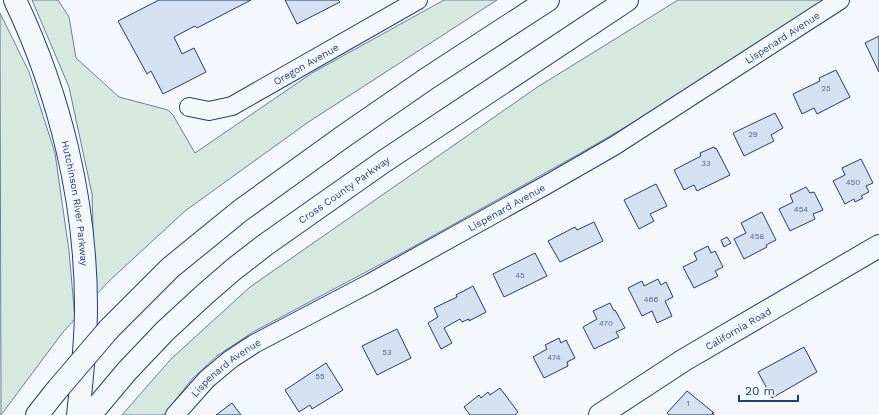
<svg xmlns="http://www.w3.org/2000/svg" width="879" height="415" viewBox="0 0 879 415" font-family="'Work Sans',sans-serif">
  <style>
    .green { fill: #d7e8df; stroke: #687fa3 }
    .building { fill: #d5e0f0; stroke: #1d3f73 }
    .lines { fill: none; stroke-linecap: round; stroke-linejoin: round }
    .minor-casing { stroke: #1d3f73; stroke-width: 20 }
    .secondary-casing { stroke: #1d3f73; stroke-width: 24 }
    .motorway-casing { stroke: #1d3f73; stroke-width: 24 }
    .minor { stroke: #f4f7fb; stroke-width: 18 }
    .secondary { stroke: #f4f7fb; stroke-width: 22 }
    .motorway { stroke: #f4f7fb; stroke-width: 22 }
    .motorway-bridge-casing { stroke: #1d3f73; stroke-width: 24; stroke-linecap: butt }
    .motorway-bridge { stroke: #f4f7fb; stroke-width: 22 }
    .labels { text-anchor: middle; stroke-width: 3; stroke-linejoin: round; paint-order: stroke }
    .number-label { font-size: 8px; fill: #4b6792 }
    .street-label { font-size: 10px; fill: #1d3f73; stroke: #f4f7fb }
  </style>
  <rect width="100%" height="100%" fill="#f4f7fb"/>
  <path class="green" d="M32 0H58L69 17 76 58 119 97 168 110 173 115 195 153 312 73 444 0H497L307 123 185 211 109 281 95 296 92 194 69 87Z
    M678 0H825L684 93 579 154 413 247 253 332 217 356 192 379 164 415H122L171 359 250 287 536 88Z
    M0 13 29 72 55 153 69 251 75 319 63 332 1 415Z"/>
  <path class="building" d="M159 0H251L197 28 195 26 174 37 182 54 194 48 206 72 163 94 151 71 147 74 118 21Z
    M285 0H338L340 2 297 24Z
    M879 36V72L865 43Z
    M836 70 850 97 817 114 814 108 802 114 793 94 820 81 819 78Z
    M775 113 783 128 771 135 774 141 744 156 733 133Z
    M714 147 715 149 716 148 730 175 697 191 694 185 684 190 674 170 701 156 700 153Z
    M861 159 873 183 866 186 869 192 861 196 863 198 855 202 854 199 845 204 833 181 845 175 842 168Z
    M656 184 667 206 650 214 654 221 639 229 624 200Z
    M806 187 810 193 814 192 823 210 813 214 815 219 790 231 779 209 793 202 790 195Z
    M762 212 776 240 766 245 767 247 744 259 734 239 746 233 741 223Z
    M594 222 603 241 560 262 548 241 575 227 577 230Z
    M727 237 731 243 724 247 721 240Z
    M708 246 711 253 715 251 723 267 715 271 718 276 694 288 683 267 697 260 694 253Z
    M535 253 547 276 504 297 493 274Z
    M658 279 661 285 666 282 673 297 665 301 672 316 657 323 652 311 642 316 628 288 642 281 644 286Z
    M473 286 486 312 469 321V319L462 322 460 319 444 328 452 343 441 349 428 323 438 317 434 308 457 297 456 295Z
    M610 303 614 311 615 310 625 328 616 332 619 337 594 349 583 327 597 319 593 311Z
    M397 329 411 358 377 375 362 346Z
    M559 338 561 343 566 340 575 358 567 362 568 366 544 378 533 357 547 349 545 345Z
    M804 347 817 372 772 398 758 372Z
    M326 363 343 390 312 409 310 405 299 412 285 390Z
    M500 388 518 412 515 415H470L464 407 479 395 481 398 488 392 490 395Z
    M687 391 714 413H712L714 415H669L667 413Z
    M232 403 241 415H216Z"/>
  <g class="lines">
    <defs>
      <g id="minor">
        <path id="s1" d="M189 107 209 111 232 106 418 0"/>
        <path id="s2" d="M175 415 207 379 231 359 254 344 370 283 548 184 614 146 840 0"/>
      </g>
      <g id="secondary">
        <path id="s3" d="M600 415 684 360 879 246"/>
      </g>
      <g id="motorway">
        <path id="s4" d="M15 0C60 95 86 201 86 307 86 343 82 379 78 415"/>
        <path d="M109 329 170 268 240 211 344 136 428 78 548 0"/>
        <path d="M37 415 56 391"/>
        <path id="s5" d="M90 415 127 371 165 331 204 295 234 269 265 245 383 162 627 0"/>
      </g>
    </defs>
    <use href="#minor" class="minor-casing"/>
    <use href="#secondary" class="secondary-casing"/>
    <use href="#motorway" class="motorway-casing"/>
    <use href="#minor" class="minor"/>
    <use href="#secondary" class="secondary"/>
    <use href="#motorway" class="motorway"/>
    <defs>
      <path id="motorway-bridge" d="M56 391 109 329"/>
    </defs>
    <use href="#motorway-bridge" class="motorway-bridge-casing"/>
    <use href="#motorway-bridge" class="motorway-bridge"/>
  </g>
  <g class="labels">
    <g class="number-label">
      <text x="826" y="91">25</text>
      <text x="753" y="137">29</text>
      <text x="706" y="166">33</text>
      <text x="853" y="185">450</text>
      <text x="801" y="212">454</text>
      <text x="757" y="239">458</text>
      <text x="520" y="278">45</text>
      <text x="651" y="302">466</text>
      <text x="606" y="326">470</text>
      <text x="387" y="355">53</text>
      <text x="554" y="360">474</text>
      <text x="320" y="379">55</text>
      <text x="688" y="406">1</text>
    </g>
    <g class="street-label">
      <text dy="4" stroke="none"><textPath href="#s2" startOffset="718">Lispenard Avenue</textPath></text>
      <text dy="4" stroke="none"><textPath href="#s1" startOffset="129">Oregon Avenue</textPath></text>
      <text dy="4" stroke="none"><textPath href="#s5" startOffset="341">Cross County Parkway</textPath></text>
      <text dy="4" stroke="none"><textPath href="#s4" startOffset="213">Hutchinson River Parkway</textPath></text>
      <text dy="4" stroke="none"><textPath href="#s2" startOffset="394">Lispenard Avenue</textPath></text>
      <text dy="4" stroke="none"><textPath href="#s3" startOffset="163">California Road</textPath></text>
      <text dy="4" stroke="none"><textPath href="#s2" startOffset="70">Lispenard Avenue</textPath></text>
    </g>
  </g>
  <path d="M739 395v6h59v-6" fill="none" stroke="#1d3f73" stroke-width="2"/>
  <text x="745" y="395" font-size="12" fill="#1d3f73" stroke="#f4f7fb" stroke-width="3" paint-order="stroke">20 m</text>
</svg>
